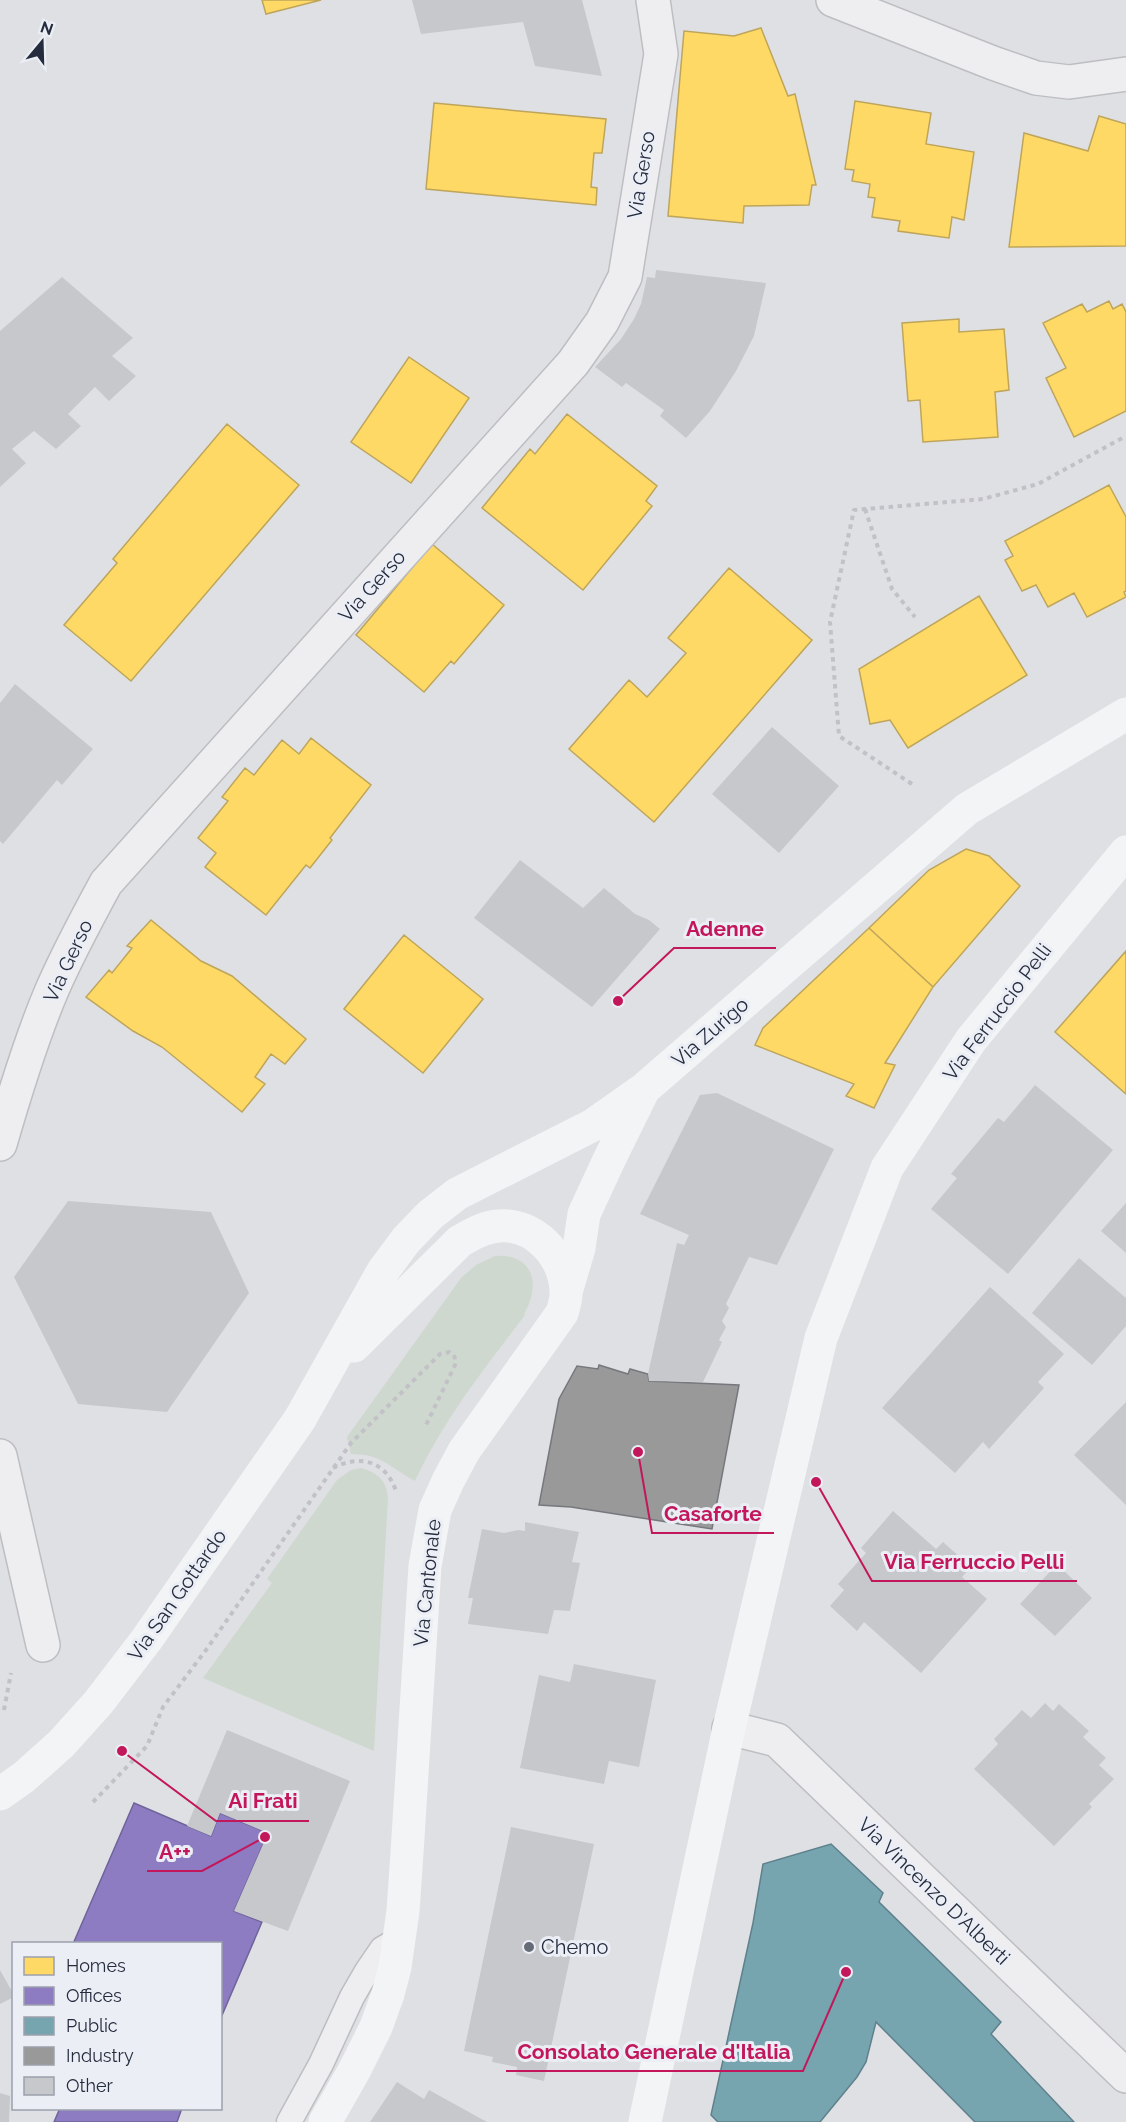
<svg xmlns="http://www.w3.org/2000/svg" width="1126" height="2122" viewBox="0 0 1126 2122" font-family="Raleway,sans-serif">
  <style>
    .green { fill: #ced8cf }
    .homes { fill: #ffd966; stroke: #bea55a; stroke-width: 1.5 }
    .offices { fill: #8e7cc3; stroke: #6e649b; stroke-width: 1.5 }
    .public { fill: #76a5af; stroke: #5e818d; stroke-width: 1.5 }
    .industry { fill: #999; stroke: #76787e; stroke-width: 1.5 }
    .building { fill: #c7c8cc }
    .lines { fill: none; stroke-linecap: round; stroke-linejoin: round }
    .service-casing { stroke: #bdbec2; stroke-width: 27 }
    .minor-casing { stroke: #bdbec2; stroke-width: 36 }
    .path { stroke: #c1c1c7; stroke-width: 4; stroke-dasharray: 4.5 4.5; stroke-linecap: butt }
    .service { stroke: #eeeef1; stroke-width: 24 }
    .minor { stroke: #eeeef1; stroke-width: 33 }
    .secondary { stroke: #f3f4f5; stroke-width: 33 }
    .poi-dot { fill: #666b78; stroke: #ebeef5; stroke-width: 2 }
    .labels { text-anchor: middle; stroke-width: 6; stroke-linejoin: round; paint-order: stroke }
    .street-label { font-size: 20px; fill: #252c3e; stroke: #ebeef5 }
    .poi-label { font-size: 20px; fill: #252c3e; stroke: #ebeef5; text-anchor: start }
    .leader { fill: none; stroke: #c2185b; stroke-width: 2 }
    .callout-dot { fill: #c2185b; stroke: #ebeef5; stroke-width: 2 }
    .callout-label { font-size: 21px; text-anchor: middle; font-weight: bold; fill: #c2185b; stroke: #ebeef5; stroke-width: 6; stroke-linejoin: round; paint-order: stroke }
  </style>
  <rect width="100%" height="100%" fill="#dfe0e4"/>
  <path class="green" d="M495 1256C534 1253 541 1285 524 1314L525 1315C484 1369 444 1419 415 1481 389 1467 382 1454 351 1454L347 1437 461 1278 476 1265Z
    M361 1468C378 1473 386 1480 388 1497L374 1751 203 1678 272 1583 267 1579 337 1480 351 1470Z"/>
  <path class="homes" d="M262 0H321L266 14Z
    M761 28 788 96 795 94 816 185H812L809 205 744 206 743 223 668 216 684 31 734 36Z
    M855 101 931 113 926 144 974 152 964 220 952 217 949 238 898 231 900 221 872 217 875 198 868 197 870 184 852 181 854 170 845 169Z
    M434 103 606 119 602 153H594L591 187 597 188 596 205 426 189Z
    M1099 116 1126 124V246L1009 247 1024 133 1088 151Z
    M1109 301 1113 309 1122 304 1126 312V411L1074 437 1046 378 1066 368 1043 323 1082 304 1087 312Z
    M959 319V332L1004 329 1009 390 995 392 998 437 923 442 920 400 908 401 902 323Z
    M409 357 469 398 411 483 351 442Z
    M567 414 657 486 646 501 652 506 583 590 482 508 530 449 535 454Z
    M227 424 299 485 131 681 64 625 117 563 113 559Z
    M1109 485 1126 517V591L1124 592 1126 597 1087 617 1074 593 1048 607 1036 585 1022 591 1005 560 1013 556 1005 541Z
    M432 544 504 605 454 664 451 661 424 692 356 635Z
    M729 568 812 640 654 822 569 749 629 680 647 697 686 653 668 638Z
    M979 596 1027 675 908 748 890 720 870 724 859 669Z
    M311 738 371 785 330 838 332 840 310 868 306 865 266 915 205 867 216 853 198 838 228 801 222 797 245 768 254 775 282 740 299 754Z
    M966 849 989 856 1020 886 933 987 869 928 929 870Z
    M151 920 201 961 232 976 306 1039 285 1064 271 1054 255 1077 265 1084 242 1112 162 1047 133 1031 86 997 109 970 112 973 132 948 127 946Z
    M869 928 933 987 885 1063 895 1065 874 1108 846 1096 854 1084 755 1045 763 1028Z
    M404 935 483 999 423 1073 344 1009Z
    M1126 951V1094L1055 1032Z"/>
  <path class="offices" d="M134 1803 211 1836 220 1813 268 1833 234 1911 262 1922 220 2020V1944H73Z
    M60 2108H182L177 2122H54Z"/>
  <path class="public" d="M831 1844 883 1893 879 1902 1001 2022 991 2034 1074 2122H975L876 2022 866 2062 857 2077 820 2122H718L711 2115 753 1923 763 1864Z"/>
  <path class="industry" d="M599 1365 628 1374 630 1369 648 1374 649 1381 739 1385 712 1529 571 1507 539 1505 559 1399 577 1366 598 1369Z"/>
  <path class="building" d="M412 0H582L602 76 535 66 523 22 421 34Z
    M656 270 766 283 754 336 736 371 710 411 686 438 660 416 664 410 626 383 622 387 595 367 621 339 634 319 641 304 647 277 655 278Z
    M62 277 133 338 112 356 136 376 109 401 95 387 68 414 81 426 56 449 34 431 12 449 26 463 0 487V331Z
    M15 684 93 749 62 785 57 780 3 844 0 841V703Z
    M772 727 839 786 779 853 712 794Z
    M520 860 583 908 604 888 635 914 649 920 660 929 592 1007 474 918Z
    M1035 1085 1113 1150 1008 1274 931 1209 957 1178 951 1174 998 1118 1004 1122Z
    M717 1093 834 1149 777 1265 749 1257 726 1304 729 1308 722 1321 726 1327 719 1340 722 1342 703 1382 649 1381 648 1374 677 1243 684 1245 689 1235 640 1214 700 1095Z
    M68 1201 211 1212 249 1293 167 1412 78 1404 14 1277Z
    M1126 1203V1253L1101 1231Z
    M1079 1258 1126 1298V1326L1092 1365 1032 1313Z
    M990 1287 1064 1354 1038 1382 1044 1388 989 1449 983 1442 955 1473 882 1408Z
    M1126 1402V1505L1074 1455Z
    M893 1511 936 1549 943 1542 971 1567 962 1577 987 1599 921 1673 864 1622 857 1631 830 1606 844 1590 838 1584 866 1553 861 1548Z
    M525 1522 579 1532 572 1562 580 1563 570 1611 554 1610 548 1634 468 1624 473 1598H468L482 1529 504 1533 518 1530 525 1531Z
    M1057 1564 1092 1598 1055 1636 1020 1604Z
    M574 1664 656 1680 639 1767 609 1761 604 1784 520 1768 539 1675 570 1682Z
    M1045 1703 1053 1711 1059 1704 1089 1731 1083 1737 1106 1758 1099 1765 1114 1779 1089 1804 1092 1807 1054 1846 974 1769 998 1744 994 1739 1022 1710 1031 1718Z
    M227 1730 350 1781 288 1931 234 1911 268 1833 220 1813 211 1836 187 1826Z
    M511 1827 594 1844 544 2081 516 2075 517 2067 492 2062 493 2057 464 2051Z
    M0 1970 14 1995V1997L0 2004Z
    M397 2082 424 2099 429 2090 487 2122H370Z
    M0 2093 10 2096 9 2122H0Z"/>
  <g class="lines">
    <defs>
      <path id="service" d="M289 2122 321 2064 352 1997 367 1971 382 1949 399 1939"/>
      <path id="minor" d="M833 0 993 63 1036 78 1069 82 1126 74
        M0 1144C15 1092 31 1039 52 990 68 953 87 918 106 883L573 363 602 322 625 277 661 54 653 0
        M0 1456 43 1645
        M729 1728 777 1740 1126 2076"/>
    </defs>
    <use href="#service" class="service-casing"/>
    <use href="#minor" class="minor-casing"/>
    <path class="path" d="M865 509 892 589 915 617
      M912 784 839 736 830 622 854 510 983 499 1038 484 1126 436
      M333 1468C360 1454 386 1461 396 1491
      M4 1710 11 1673
      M93 1802 147 1746 163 1707 206 1650 351 1443 440 1354 449 1352 454 1355 456 1363 426 1425"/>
    <use href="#service" class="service"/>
    <use href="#minor" class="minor"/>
    <path class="secondary" d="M566 1292 579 1248 584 1214 609 1160 642 1093
      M0 1794 24 1777 61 1744 98 1703 147 1639 300 1419 383 1271 406 1240 430 1215 457 1194 593 1125 644 1089 967 809 1126 714
      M325 2122 354 2071 376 2027 388 1994 395 1967 403 1911 407 1853 425 1566 435 1510 448 1481 464 1451 562 1313C564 1306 567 1297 566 1290 564 1256 535 1223 499 1226 484 1227 473 1234 460 1241L354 1346
      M645 2122 729 1728 821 1338 887 1168 971 1040 1126 852"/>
  </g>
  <circle class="poi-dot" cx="529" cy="1947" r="6"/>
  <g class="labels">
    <g class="street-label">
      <text transform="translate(641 175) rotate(-81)" y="7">Via Gerso</text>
      <text transform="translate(372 586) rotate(-48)" y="7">Via Gerso</text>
      <text transform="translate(68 961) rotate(-65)" y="7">Via Gerso</text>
      <text transform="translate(997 1012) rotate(-53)" y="7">Via Ferruccio Pelli</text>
      <text transform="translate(710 1032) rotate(-41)" y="7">Via Zurigo</text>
      <text transform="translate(427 1583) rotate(-84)" y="7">Via Cantonale</text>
      <text transform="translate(177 1595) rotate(-55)" y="7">Via San Gottardo</text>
      <text transform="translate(934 1891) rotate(44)" y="7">Via Vincenzo D'Alberti</text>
    </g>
    <g class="poi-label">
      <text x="541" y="1954">Chemo</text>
    </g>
  </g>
  <path class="leader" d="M618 1001L674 948H776M638 1452L652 1533H774M816 1482L872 1581H1077M122 1751L216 1821H309M265 1837L202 1871H147M846 1972L803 2071H506"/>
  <g class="callout-dot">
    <circle cx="618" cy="1001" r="6"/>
    <circle cx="638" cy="1452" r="6"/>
    <circle cx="816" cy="1482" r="6"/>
    <circle cx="122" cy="1751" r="6"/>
    <circle cx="265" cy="1837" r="6"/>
    <circle cx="846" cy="1972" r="6"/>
  </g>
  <g class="callout-label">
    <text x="725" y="936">Adenne</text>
    <text x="713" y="1521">Casaforte</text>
    <text x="974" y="1569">Via Ferruccio Pelli</text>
    <text x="263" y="1808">Ai Frati</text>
    <text x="175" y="1859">A++</text>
    <text x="654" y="2059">Consolato Generale d'Italia</text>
  </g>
  <rect x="12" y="1942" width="210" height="168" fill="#ebeef5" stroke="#9ca0ac" stroke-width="1.5"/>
  <rect x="24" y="1957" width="30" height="18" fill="#ffd966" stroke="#9ca0ac" stroke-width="1.5"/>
  <text x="66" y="1972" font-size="18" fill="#252c3e">Homes</text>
  <rect x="24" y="1987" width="30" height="18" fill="#8e7cc3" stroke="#9ca0ac" stroke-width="1.5"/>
  <text x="66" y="2002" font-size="18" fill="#252c3e">Offices</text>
  <rect x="24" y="2017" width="30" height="18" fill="#76a5af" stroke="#9ca0ac" stroke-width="1.5"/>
  <text x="66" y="2032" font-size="18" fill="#252c3e">Public</text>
  <rect x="24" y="2047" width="30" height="18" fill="#999999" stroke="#9ca0ac" stroke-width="1.5"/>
  <text x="66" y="2062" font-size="18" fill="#252c3e">Industry</text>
  <rect x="24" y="2077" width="30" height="18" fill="#c7c8cc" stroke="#9ca0ac" stroke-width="1.5"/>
  <text x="66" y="2092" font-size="18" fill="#252c3e">Other</text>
  <g transform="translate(42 42) rotate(19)" stroke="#ebeef5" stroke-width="4.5" paint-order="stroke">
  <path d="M0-4.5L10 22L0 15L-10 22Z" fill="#252c3e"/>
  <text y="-9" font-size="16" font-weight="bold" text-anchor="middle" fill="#252c3e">N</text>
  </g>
</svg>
